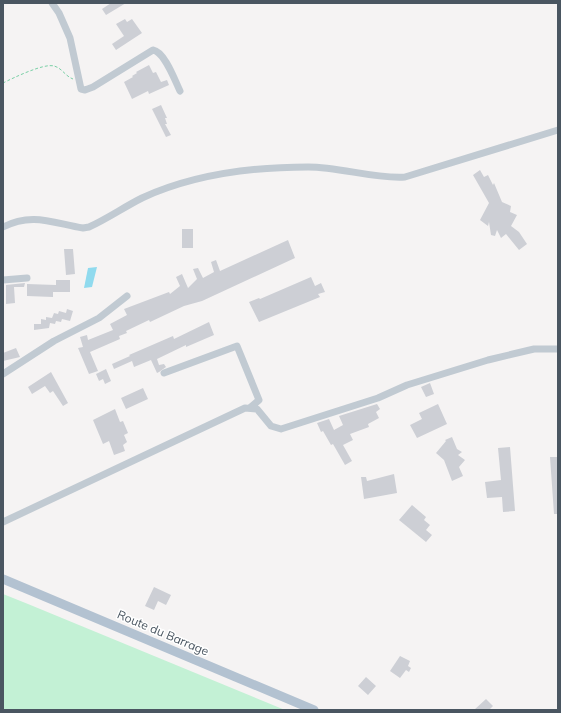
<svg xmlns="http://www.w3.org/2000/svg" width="561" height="713" viewBox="0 0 561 713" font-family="Mulish,sans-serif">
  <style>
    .green { fill: #c3f1d5 }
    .water { fill: #90daee }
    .building { fill: #cdcfd5 }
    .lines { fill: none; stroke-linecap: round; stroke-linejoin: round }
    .path { stroke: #7ad0a6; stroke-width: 1; stroke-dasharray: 3 2; stroke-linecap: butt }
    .minor { stroke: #c1cad2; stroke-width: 7 }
    .major { stroke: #b3c2d1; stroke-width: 9 }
    .labels { text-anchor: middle; stroke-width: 3; stroke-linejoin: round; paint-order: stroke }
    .street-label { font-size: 12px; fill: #4a5661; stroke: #fff }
  </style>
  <rect width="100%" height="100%" fill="#f5f3f3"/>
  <path class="green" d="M3 594 28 604 285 710H3Z"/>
  <path class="water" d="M97 267 92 287 84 288 88 268Z"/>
  <path class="building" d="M111 3H126L106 15 102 9Z
    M125 19 127 22 132 19 142 33 116 50 112 44 124 36 116 24Z
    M149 65 153 73 156 72 161 82 167 80 169 85 149 94 148 91 132 99 124 82 133 77 132 76 137 73 136 72Z
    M161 105 167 118H165L167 124H165L171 135 166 137 152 109Z
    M480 170 484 177 488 175 493 185 494 183 502 202 511 206 510 212 517 215 511 226 519 232 527 244 519 250 506 234 501 238 497 230 495 236 491 235 489 222 488 226 480 220 489 203 473 175Z
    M182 229H193V248H182Z
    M288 240 295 258 202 301 184 306 150 322 149 320 126 331 127 333 119 336 120 339 90 352 98 371 89 374 78 348 83 347 80 337 87 335 88 340 113 330 110 324 127 315 124 309 169 292 170 294 180 286 176 277 182 274 188 288 197 279 193 269 198 268 203 278 214 272 211 262 216 260 220 271Z
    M64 249H73L75 274 66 275Z
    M311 277 315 286 321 283 325 292 318 294 320 297 259 322 249 302 259 298 260 299Z
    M56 280H70V292H53V297L27 296V284L56 285Z
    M25 283 24 287H14L15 303 6 304V285Z
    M67 309 73 311 70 321 62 319 61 322 56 321 55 324 50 323 49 328 34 330V324H41V319L46 320V317L52 318 54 313 58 314 59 311 66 313Z
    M209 322 214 335 186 347V345L157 359 159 365 164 364 166 367 159 372 157 373 151 360 134 367 132 361 114 369 112 364 130 356 129 355 173 336 174 339Z
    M16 348 20 357 3 361V353Z
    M106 369 111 381 105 384 103 379 99 381 96 374Z
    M51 372 68 403 63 406 53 391 50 393 45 386 32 394 28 387Z
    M430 383 434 394 426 397 421 387Z
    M143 388 148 399 126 409 121 398Z
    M377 404 380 409 376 412 379 418 368 424 369 427 350 434 353 440 343 445 352 461 345 465 333 444 331 445 323 431 321 432 317 423 329 419 334 430 343 425 339 416Z
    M438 404 447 424 417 438 410 425 422 419 419 413Z
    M115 409 120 422 123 421 128 433 124 435 127 442 123 445 125 451 114 455 109 441 103 444 93 420Z
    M452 437 457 449 462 452 458 455 465 460 459 467 463 476 452 481 444 460 436 453 446 441 445 440Z
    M510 447 515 511 503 512 502 497 487 498 485 482 501 480 498 448Z
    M550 457H558V514H554Z
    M394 474 397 493 364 499 361 477H366L367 481Z
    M412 505 426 517 424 520 430 525 426 530 432 535 426 542 399 520Z
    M154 587 171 595 166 605 158 601 154 610 145 606Z
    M400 656 410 661 408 666 411 668 409 672 406 670 400 678 390 671Z
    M366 677 376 686 368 695 358 686Z
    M486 699 493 706 489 710H474Z"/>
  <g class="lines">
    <path class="path" d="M3 83C13 78 44 63 54 66 62 68 65 76 73 79"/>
    <path class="minor" d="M52 3 59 13 70 38 81 89 85 90 93 87 153 50C165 52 175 81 180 91
      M3 227C32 212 53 223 83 228L89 227C107 219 124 207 142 198 194 174 252 167 308 167 341 167 373 179 405 177L558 130
      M3 280 27 278
      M164 373 237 346 259 400 251 407
      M3 374 54 341 99 318 127 296
      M3 522 245 408 257 409 271 426 281 429 378 398 407 385 488 360 534 349H558"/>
    <path class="major" d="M3 579 314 710"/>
  </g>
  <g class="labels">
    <g class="street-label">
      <text transform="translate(163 633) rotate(23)" y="4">Route du Barrage</text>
    </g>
  </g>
  <rect width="561" height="713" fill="none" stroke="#4a5661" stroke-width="8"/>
</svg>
